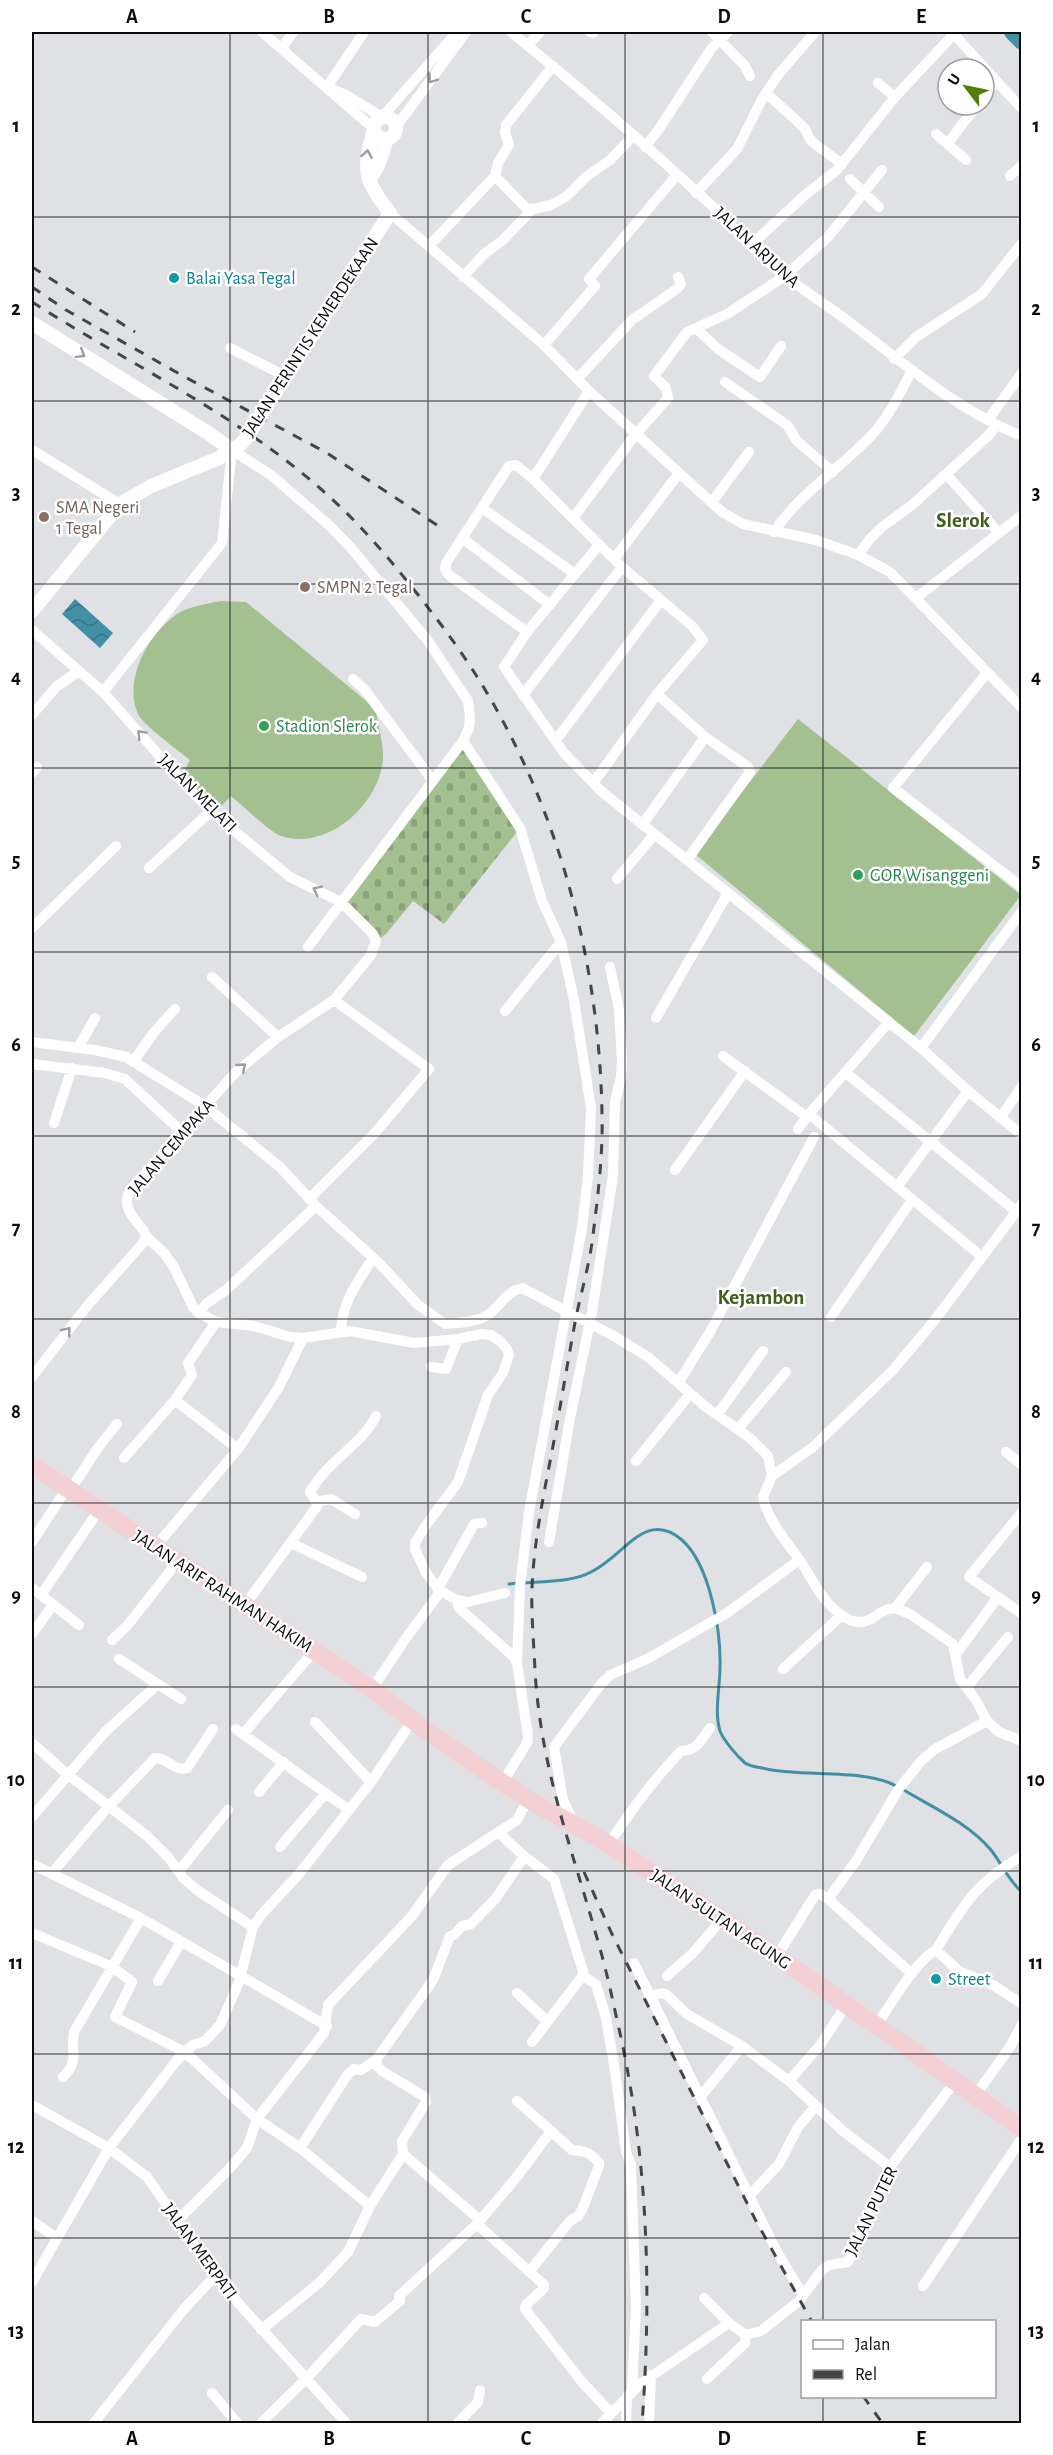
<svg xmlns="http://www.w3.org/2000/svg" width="1053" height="2455" viewBox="0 0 1053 2455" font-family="'Alegreya Sans',sans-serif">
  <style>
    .cemetery { fill: url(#cemetery-stones) }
    .pitch { fill: #a3c091 }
    .water { fill: url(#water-waves) }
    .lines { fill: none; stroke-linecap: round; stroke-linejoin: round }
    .stream { stroke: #438fa4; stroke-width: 3 }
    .river { stroke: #438fa4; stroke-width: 16 }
    .minor { stroke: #fff; stroke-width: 10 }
    .tertiary { stroke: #fff; stroke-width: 14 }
    .trunk { stroke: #f4d0d4; stroke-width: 18 }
    .rail { stroke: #444547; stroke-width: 3; stroke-dasharray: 10 10; stroke-linecap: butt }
    .oneway { stroke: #9d9d9e }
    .grid { fill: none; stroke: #0b0b0c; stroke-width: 1.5; stroke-opacity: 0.55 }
    .culture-dot { fill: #0f9aa8; stroke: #fff; stroke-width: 2 }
    .education-dot { fill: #8d6e63; stroke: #fff; stroke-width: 2 }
    .leisure-dot { fill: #2e9e5b; stroke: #fff; stroke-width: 2 }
    .labels { text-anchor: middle; stroke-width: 5; stroke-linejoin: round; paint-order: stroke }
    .street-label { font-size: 18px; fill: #0b0b0c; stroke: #fff }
    .culture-label { font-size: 18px; fill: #0d838f; stroke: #fff; text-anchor: start }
    .education-label { font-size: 18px; fill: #785e54; stroke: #fff; text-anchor: start }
    .leisure-label { font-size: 18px; fill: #27864d; stroke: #fff; text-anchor: start }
    .quarter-label { font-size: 21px; font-weight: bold; fill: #3f5d1b; stroke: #fff }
    .neatline { fill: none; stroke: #0b0b0c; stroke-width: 2 }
    .grid-label { font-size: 20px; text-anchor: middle; font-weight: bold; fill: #0b0b0c }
  </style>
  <defs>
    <pattern id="cemetery-stones" width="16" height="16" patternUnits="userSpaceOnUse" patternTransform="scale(1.5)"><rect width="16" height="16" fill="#a3c091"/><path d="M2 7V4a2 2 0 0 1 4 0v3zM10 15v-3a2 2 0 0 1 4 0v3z" fill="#8ba47c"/></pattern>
    <pattern id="water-waves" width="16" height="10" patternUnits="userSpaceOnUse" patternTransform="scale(1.5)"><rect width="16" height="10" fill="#438fa4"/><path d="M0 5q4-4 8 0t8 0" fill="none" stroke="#367384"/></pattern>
  </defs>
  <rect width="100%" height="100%" fill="#dfe1e4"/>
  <path class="cemetery" d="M463 741 520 828 444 924 413 901 386 934 376 941 341 902Z"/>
  <path class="pitch" d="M221 601 246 602 376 709C377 726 384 742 383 759 379 805 328 851 281 836 270 832 242 805 231 796L214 814 180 779 190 760C179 751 143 725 138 714 123 680 148 634 177 614 190 606 206 604 221 601Z
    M798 719 1021 895 914 1036 695 854Z"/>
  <path class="water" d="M75 599 113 633 100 648 62 614Z"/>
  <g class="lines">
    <path class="stream" d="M524 1583C545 1581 573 1582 591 1572 624 1557 645 1508 682 1540 710 1565 721 1631 720 1667 720 1688 714 1711 720 1731 724 1741 737 1756 745 1763 749 1766 757 1767 762 1768 800 1778 865 1768 896 1786
      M509 1584 518 1583
      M902 1789C932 1807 968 1823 991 1850 1002 1864 1008 1880 1022 1892"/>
    <path class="river" d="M1012 32 1022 42"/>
    <path class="minor" d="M262 32 374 129
      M511 32C579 87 646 145 710 204 730 222 747 244 768 262 793 284 821 301 848 321 904 363 956 410 1022 436
      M590 32 593 33
      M712 32 745 66 750 76
      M952 32 1022 109
      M528 45 540 32
      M282 48 293 32
      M878 83 895 97
      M327 87 346 95 382 117 457 32
      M327 87 364 32
      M766 93 796 120 805 129 811 141 842 164
      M984 97 996 81
      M396 127 466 32
      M936 134 966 160
      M948 143 977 105
      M645 147 659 129 711 49 728 32
      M1010 176 1022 165
      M850 179 879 207
      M696 193 737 149 761 101 778 75 815 32
      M528 210 551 205 567 196 587 176 610 160 633 136
      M390 213 544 345 589 391 722 512 743 524 816 540 858 555 890 572 1022 708
      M751 245 805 195 837 170 895 97 954 34
      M429 246 495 176 498 163 509 145 505 132 506 125 553 66
      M463 277 484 254 503 240 528 214V210L495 176
      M696 328 718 349 760 377 781 346
      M544 345 595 286 589 279 677 175
      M230 348 285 376
      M894 359 916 337 982 294 1022 243
      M578 378 632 320 678 288 681 284 678 277
      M725 382 787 425 797 441 833 472
      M988 420 1022 373
      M32 450 120 504
      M232 450 271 475 330 526 352 549 428 641 468 701 470 717 469 728 463 741 308 947
      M946 474 999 533
      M533 479 589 391
      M712 502 749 452
      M482 508 575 574
      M573 518 636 434 668 398 666 388 654 376 687 332 727 314 785 276 828 237 882 170
      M774 532C797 496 840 468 870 437 888 419 900 393 912 370
      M462 538 550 605
      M599 545 527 632 504 667 564 753 601 791 921 1048 1022 911
      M858 555 870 539 882 527 912 505 988 436 997 425
      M614 559 679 473
      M916 598 1022 515
      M32 630 103 692 180 779 214 814 290 877 341 902 373 934 376 941 371 955 334 1000 278 1037 235 1073 132 1188C119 1205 133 1217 144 1231L146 1236 143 1243 88 1305 32 1377
      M527 632 449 575 445 569 446 563 509 466 516 465 533 479 622 567
      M987 673 893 788 1022 887
      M353 679 364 689 433 781
      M103 692 222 543 232 450
      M523 695 622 567 692 626 703 640 657 694 594 782
      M32 715 57 686 79 671
      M556 740 661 600
      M463 741 520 828 542 901 561 942 574 1000 591 1108 588 1176 582 1228 529 1512 520 1586 517 1663
      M32 773 37 767
      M642 825 703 740 704 736 657 694
      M687 860 750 772 748 767 704 736
      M149 868 211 811
      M617 879 654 835
      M32 928 116 846
      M212 977 278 1037
      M505 1011 561 942
      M656 1018 728 893
      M889 1022 809 1114 981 1256
      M32 1042 95 1050 126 1057 205 1106 280 1167 316 1206 380 1264 417 1304 445 1324C458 1323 477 1322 488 1315 500 1306 506 1292 522 1288L614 1336 648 1357 706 1407 750 1438 768 1456 772 1476
      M78 1048 95 1018
      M921 1048 968 1091 1022 1135
      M723 1056 807 1117 809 1114
      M133 1062 155 1031 175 1009
      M32 1064 105 1073 125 1079 182 1132
      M846 1073 1017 1212
      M1001 1117 1022 1086
      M54 1123 72 1068
      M798 1129 807 1117
      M675 1170 745 1071
      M897 1187 968 1091
      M309 1199 374 1134 429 1069 334 1000
      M1022 1204 934 1321 893 1370 813 1447 772 1476 763 1497C768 1523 791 1546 805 1568 812 1580 818 1592 828 1603 835 1611 847 1621 858 1622 874 1623 879 1608 895 1608L910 1614 953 1644 960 1679 976 1700 987 1721 999 1732 1022 1741
      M146 1236 164 1253 174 1267 193 1307 199 1313 216 1322 254 1326 290 1337 303 1338 350 1331 414 1343 458 1339 481 1334 491 1335 500 1341 507 1349 509 1355 503 1373 488 1395 458 1482 424 1528 415 1543V1549L425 1571 438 1589 456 1600 468 1602 505 1593
      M199 1313 207 1303 226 1290 316 1206
      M831 1317 912 1200
      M341 1332C341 1304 358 1281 373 1258
      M431 1367 446 1369 458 1339
      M678 1383 710 1332 814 1137
      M175 1400 238 1449
      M717 1415 763 1351
      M738 1429 786 1372
      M1006 1452 1022 1465
      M124 1458 175 1400 192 1375 188 1363 216 1322
      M636 1461 690 1394
      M70 1491 97 1449 117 1424
      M317 1502 331 1499 355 1514
      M1022 1512 969 1577 1022 1614
      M32 1542 67 1488
      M549 1542 570 1418 592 1312 613 1176 615 1102 621 1077 622 1061 619 1010 610 967
      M291 1543 362 1577
      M156 1546 238 1449 279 1387 303 1338
      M32 1588 79 1625
      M438 1589 474 1524 482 1523
      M41 1595 99 1510
      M456 1600 459 1608 513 1656 517 1663 528 1736 527 1743 503 1782
      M245 1605 318 1505 310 1492C328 1460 361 1446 376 1416
      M895 1608 927 1567
      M32 1634 53 1605
      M112 1640 127 1626 178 1561
      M956 1654 998 1597
      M119 1659 181 1699
      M783 1669 842 1615
      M967 1687 1008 1637
      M372 1689 406 1638 441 1591
      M315 1722 371 1782
      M236 1729 349 1810
      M243 1734 314 1651
      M32 1743 67 1774 146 1835 169 1858 183 1878 197 1890 253 1927
      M259 1792 284 1762
      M32 1817 105 1732 158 1684
      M574 1823 563 1800 554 1747 601 1684 610 1675 647 1659 727 1613 799 1560
      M609 1844C631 1810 653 1780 681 1751 697 1751 701 1740 710 1728
      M280 1847 326 1793
      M524 1856 554 1879 584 1974 532 2042
      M32 1864 141 1918 327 2026
      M179 1871 228 1810
      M52 1873 109 1806 155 1758C167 1757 175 1772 187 1768L213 1729
      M828 1899 912 1974
      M32 1933 113 1967 132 1982 115 2017 185 2052 257 2119 300 2148 370 2206
      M936 1950C963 1906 975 1883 1022 1856
      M777 1956 815 1895 820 1894 828 1899 856 1861 898 1790 921 1761 935 1749 987 1721
      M634 1963 777 2252 803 2295
      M667 1976 693 1953 722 1919
      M584 1977 596 1984 606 2018 614 2064 626 2152 631 2165 636 2307 632 2391
      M158 1981 181 1942
      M517 1993 547 2021
      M649 1996 662 1993 667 1995 687 2014 742 2046 789 2081
      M846 2005 821 2044 789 2081 843 2131 890 2167
      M876 2026C890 2006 916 1960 936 1950L960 1972 993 1985 1022 2004
      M63 2077C80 2061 70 2054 74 2032L141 1918
      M701 2096 742 2046
      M975 2096 1010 2047 1022 2024
      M517 2101 551 2131
      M32 2105 109 2148 147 2177 224 2287 347 2424
      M300 2148 348 2074 354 2069 361 2070 376 2060 433 1980 450 1936 454 1935 462 1926 471 1924 496 1898 522 1860 524 1856 499 1833
      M403 2154 480 2220
      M750 2195 779 2164 798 2127 816 2106
      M178 2220 231 2167 247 2148 257 2119 324 2033 328 2005 412 1916 448 1865 517 1820 528 1799
      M32 2221 57 2238
      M477 2224 544 2285V2288L526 2305 525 2309 582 2382 611 2413
      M32 2282 109 2148 177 2060 193 2045 205 2041 220 2025 239 1982 253 1927 261 1915 299 1874 371 1782 412 1721
      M923 2286 1022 2138
      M704 2298 729 2323
      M261 2330 320 2282 348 2252 370 2206 403 2154 402 2141 426 2102 425 2097 382 2071 377 2066 376 2060
      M707 2379 745 2343 746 2335
      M212 2393 238 2424
      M93 2424 184 2309 216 2275
      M260 2424 306 2379 361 2319 375 2322 400 2301 399 2296 477 2224 516 2178 551 2131 572 2150C584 2151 590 2152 599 2163V2166L582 2210 578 2216 570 2221 529 2272
      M457 2424 478 2402 480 2390
      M601 2424 640 2384 729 2323 746 2335 761 2331 799 2301 822 2270 829 2265 848 2262 890 2167 954 2083
      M626 2424 627 2396
      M649 2424 651 2375"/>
    <path class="tertiary" d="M374 128a11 11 0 1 1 22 0a11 11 0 1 1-22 0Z
      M369 180 378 166 387 139
      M32 323 208 433 232 450
      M32 611 120 504 151 486 219 458 240 445 246 438 390 213C363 178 363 170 374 129"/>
    <path class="trunk" d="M32 1465 372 1689C422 1729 474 1765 528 1799 555 1816 584 1828 611 1846 751 1936 887 2032 1022 2129"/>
    <path class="rail" d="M32 267 135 332
      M32 287 66 310 185 377 327 453 443 529
      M32 302C129 364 235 413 322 490 355 519 384 552 411 586 444 627 474 668 499 714 566 835 600 977 602 1115 603 1155 598 1195 593 1235 590 1262 582 1289 576 1317 568 1360 561 1403 553 1446 544 1493 534 1540 532 1588 531 1616 534 1644 535 1671 541 1770 571 1845 597 1938 605 1965 611 1992 617 2020 648 2152 652 2288 642 2424
      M584 1872 611 1932 755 2219 812 2322
      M863 2396 883 2424"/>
  </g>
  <defs><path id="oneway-chevron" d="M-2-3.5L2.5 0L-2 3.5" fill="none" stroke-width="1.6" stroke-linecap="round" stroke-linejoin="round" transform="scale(1.5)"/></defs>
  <g class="oneway">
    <use href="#oneway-chevron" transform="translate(432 79) rotate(126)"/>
    <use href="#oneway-chevron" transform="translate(367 154) rotate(-80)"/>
    <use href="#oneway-chevron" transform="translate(81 354) rotate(32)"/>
    <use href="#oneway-chevron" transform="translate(141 734) rotate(-133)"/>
    <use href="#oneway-chevron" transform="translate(317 890) rotate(-154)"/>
    <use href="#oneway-chevron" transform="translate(242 1067) rotate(-41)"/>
    <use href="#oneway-chevron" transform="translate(67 1331) rotate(-52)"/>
  </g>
  <path class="grid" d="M230 32V2424M428 32V2424M625 32V2424M823 32V2322M32 217H1022M32 401H1022M32 584H1022M32 768H1022M32 952H1022M32 1136H1022M32 1319H1022M32 1503H1022M32 1687H1022M32 1871H1022M32 2054H1022M32 2238H1022M823 2396V2424"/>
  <g class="culture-dot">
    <circle cx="174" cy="278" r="6"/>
    <circle cx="936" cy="1979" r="6"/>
  </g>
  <g class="education-dot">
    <circle cx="44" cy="517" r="6"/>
    <circle cx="305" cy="587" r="6"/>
  </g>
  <g class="leisure-dot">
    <circle cx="264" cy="726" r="6"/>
    <circle cx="858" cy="875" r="6"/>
  </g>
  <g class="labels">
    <g class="street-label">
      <text transform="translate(757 247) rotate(43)" y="6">JALAN ARJUNA</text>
      <text transform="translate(310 337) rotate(-57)" y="6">JALAN PERINTIS KEMERDEKAAN</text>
      <text transform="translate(198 793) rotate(45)" y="6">JALAN MELATI</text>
      <text transform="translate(171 1147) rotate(-49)" y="6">JALAN CEMPAKA</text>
      <text transform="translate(223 1591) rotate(33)" y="6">JALAN ARIF RAHMAN HAKIM</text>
      <text transform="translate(721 1919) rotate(34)" y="6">JALAN SULTAN AGUNG</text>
      <text transform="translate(871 2211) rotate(-64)" y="6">JALAN PUTER</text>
      <text transform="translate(200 2251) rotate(54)" y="6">JALAN MERPATI</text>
    </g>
    <g class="culture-label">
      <text x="186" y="284">Balai Yasa Tegal</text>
      <text x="948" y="1985">Street</text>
    </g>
    <g class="education-label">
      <text x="56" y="513">SMA Negeri<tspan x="56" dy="21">1 Tegal</tspan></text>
      <text x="317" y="593">SMPN 2 Tegal</text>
    </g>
    <g class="leisure-label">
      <text x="276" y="732">Stadion Slerok</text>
      <text x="870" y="881">GOR Wisanggeni</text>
    </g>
    <g class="quarter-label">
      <text x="963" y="527">Slerok</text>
      <text x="761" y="1304">Kejambon</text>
    </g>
  </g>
  <rect width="1053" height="2455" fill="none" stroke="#ffffff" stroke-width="66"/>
  <rect x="801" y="2320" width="195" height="78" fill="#ffffff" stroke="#9d9d9e" stroke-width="1.5"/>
  <rect x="813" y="2340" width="30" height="9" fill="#ffffff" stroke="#9d9d9e" stroke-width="1.5"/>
  <text x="855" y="2350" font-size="18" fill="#0b0b0c">Jalan</text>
  <rect x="813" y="2370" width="30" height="9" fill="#444547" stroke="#9d9d9e" stroke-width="1.5"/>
  <text x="855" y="2380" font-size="18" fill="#0b0b0c">Rel</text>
  <g transform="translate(966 87) rotate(302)"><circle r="28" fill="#ffffff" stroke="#9d9d9e" stroke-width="1.5"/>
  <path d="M0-4.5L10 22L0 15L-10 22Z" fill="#517e07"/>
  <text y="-9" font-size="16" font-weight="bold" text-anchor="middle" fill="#0b0b0c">U</text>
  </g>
  <rect x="33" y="33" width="987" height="2389" class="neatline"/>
  <g class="grid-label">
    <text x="132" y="23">A</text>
    <text x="329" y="23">B</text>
    <text x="526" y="23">C</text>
    <text x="724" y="23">D</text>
    <text x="921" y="23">E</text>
    <text x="16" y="132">1</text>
    <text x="1036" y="132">1</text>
    <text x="16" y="315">2</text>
    <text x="1036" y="315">2</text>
    <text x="16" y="499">3</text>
    <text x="1036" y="499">3</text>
    <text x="16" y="683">4</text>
    <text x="1036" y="683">4</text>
    <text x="16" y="867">5</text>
    <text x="1036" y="867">5</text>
    <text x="16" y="1051">6</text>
    <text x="1036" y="1051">6</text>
    <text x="16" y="1234">7</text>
    <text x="1036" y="1234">7</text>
    <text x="16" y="1418">8</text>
    <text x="1036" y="1418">8</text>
    <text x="16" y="1602">9</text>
    <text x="1036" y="1602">9</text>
    <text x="16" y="1786">10</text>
    <text x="1036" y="1786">10</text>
    <text x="16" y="1969">11</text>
    <text x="1036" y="1969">11</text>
    <text x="16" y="2153">12</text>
    <text x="1036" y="2153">12</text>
    <text x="16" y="2337">13</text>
    <text x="1036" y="2337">13</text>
    <text x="132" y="2445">A</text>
    <text x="329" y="2445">B</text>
    <text x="526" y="2445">C</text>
    <text x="724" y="2445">D</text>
    <text x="921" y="2445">E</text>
  </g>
</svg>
